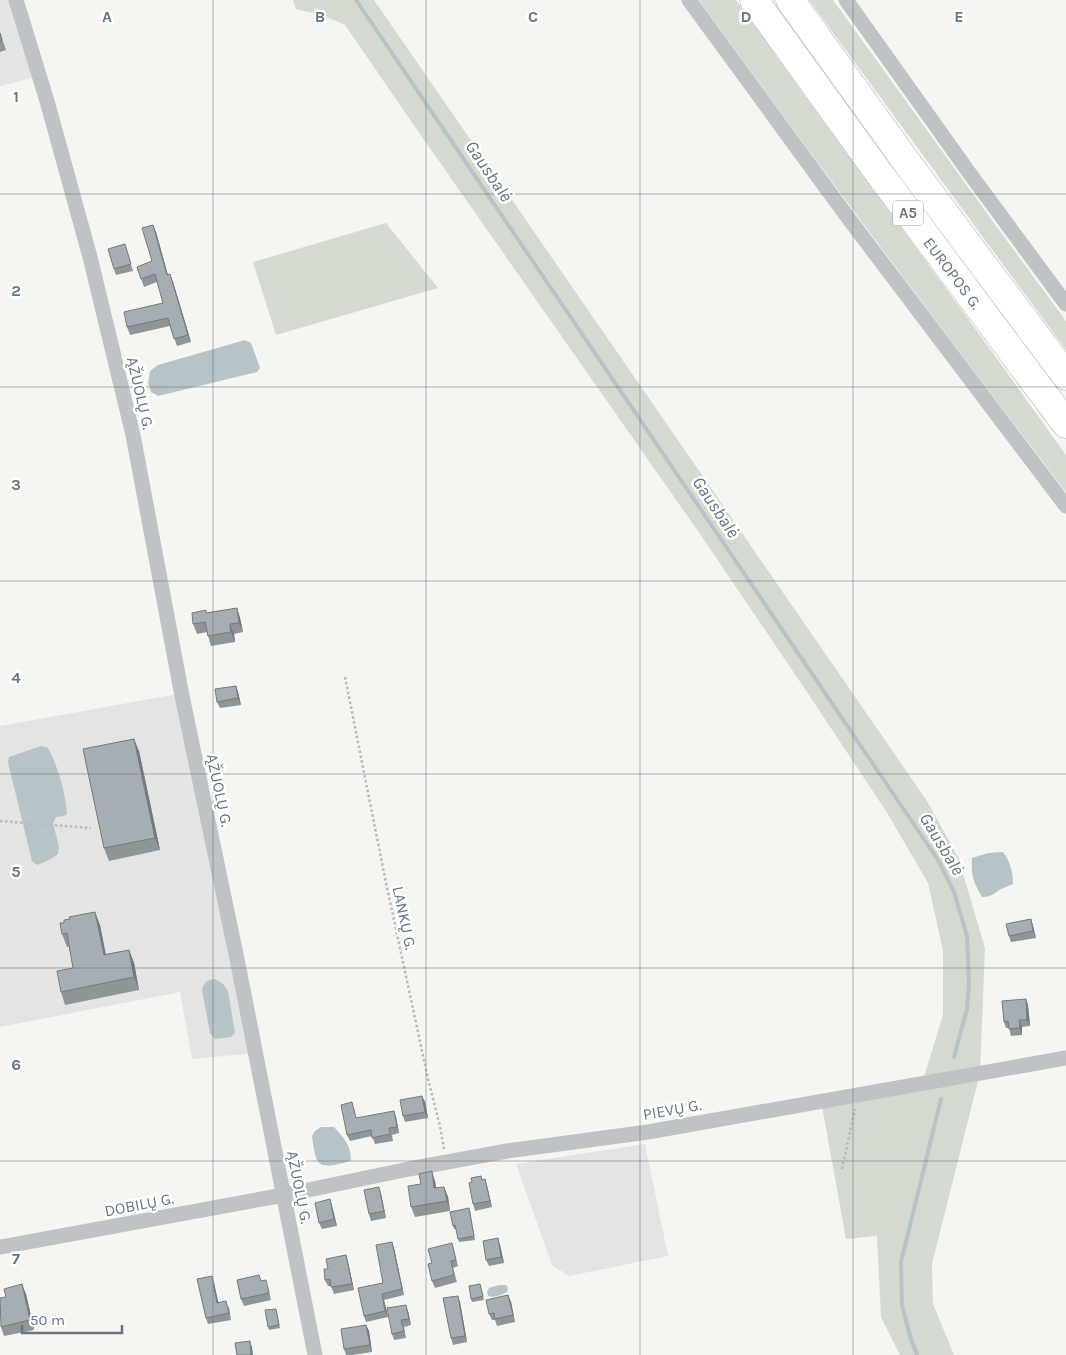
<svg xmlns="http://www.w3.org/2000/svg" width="1066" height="1355" viewBox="0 0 1066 1355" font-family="Karla,sans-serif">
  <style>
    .built { fill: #e3e4e3 }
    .green { fill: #d5dad1 }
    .water { fill: #b7c3c7 }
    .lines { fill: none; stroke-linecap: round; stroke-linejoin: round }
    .stream { stroke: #b7c3c7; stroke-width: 4 }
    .motorway-casing { stroke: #b2b6b9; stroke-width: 29 }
    .path { stroke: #b7babc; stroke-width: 2.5; stroke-dasharray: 2.5 2.5; stroke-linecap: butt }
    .minor { stroke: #bfc3c6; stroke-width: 15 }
    .motorway { stroke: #fff; stroke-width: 28 }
    .wall { fill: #8e969a }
    .shaded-wall { fill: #747a7d }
    .building { fill: #a5aeb3; stroke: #747a7d }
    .grid { fill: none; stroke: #657682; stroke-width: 1; stroke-opacity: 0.55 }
    .labels { text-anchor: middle; stroke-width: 5; stroke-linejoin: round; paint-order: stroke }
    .shield { fill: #fff; stroke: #939fa8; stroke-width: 1 }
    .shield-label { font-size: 15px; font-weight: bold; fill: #657682 }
    .street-label { font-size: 16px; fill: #657682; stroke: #fff }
    .water-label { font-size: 18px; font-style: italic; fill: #61777f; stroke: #fff }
    .grid-label { font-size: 16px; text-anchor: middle; font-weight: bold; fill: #657682; stroke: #fff; stroke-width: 5; stroke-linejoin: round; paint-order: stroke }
  </style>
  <rect width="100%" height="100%" fill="#f5f5f2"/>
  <path class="built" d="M0 0H12L37 77 0 86Z
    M178 694 255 1053 192 1059 180 992 0 1027V726Z
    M645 1144 668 1256 569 1276 552 1265 516 1164Z"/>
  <path class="green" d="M293 0H374L927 801 958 857 985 948 980 1073 932 1264 933 1304 954 1355H900L881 1317 877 1236 846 1239 821 1101 922 1083 943 1015V951L928 883 886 811 807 692 700 534 413 124 345 25 322 15 296 9Z
    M699 0H736L804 95 993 353 1066 455V492C941 329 819 166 699 0Z
    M809 0H833L999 230 1066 321V350Z
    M386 223 438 288 276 335 253 262Z"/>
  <path class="water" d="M245 340 251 343 260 368 257 372 158 396 151 392 148 383 150 371 158 365Z
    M41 746 48 748C58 767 65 791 67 813L64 816 56 817 53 823 59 847 58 854 51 859 37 865 32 861 8 762 9 757Z
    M1003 852C1010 861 1013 872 1013 884 1009 886 1005 887 1001 889 994 893 992 897 982 897 973 881 971 876 972 858L988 853Z
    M215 979 223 984 228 991 235 1033 231 1037 215 1039 210 1033 202 990C204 982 207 980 215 979Z
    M321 1127H334C344 1138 351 1145 351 1161 341 1163 323 1171 317 1160 314 1153 313 1143 312 1136L315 1131Z
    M499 1285H506L508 1288 507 1292C501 1295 495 1298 488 1296L487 1292 489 1288Z"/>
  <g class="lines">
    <path class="stream" d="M356 0 938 860 954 892 967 936 969 983 967 1009 954 1057
      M917 1355 910 1336 902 1305 901 1262 941 1099"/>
    <defs>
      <path id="motorway" d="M754 0 873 165 1066 424
        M790 0 913 171 1066 376"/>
    </defs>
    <use href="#motorway" class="motorway-casing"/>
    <path class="path" d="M345 677 385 878 428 1079 440 1126 444 1149
      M0 821 91 828
      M842 1169 855 1109"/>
    <path class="minor" d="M16 0 47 101 90 257 133 435 182 696 237 959 315 1355
      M689 0 849 219 1066 506
      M846 0 973 178 1066 304
      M0 1247 284 1195 409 1169 507 1151 648 1132 1066 1058"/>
    <use href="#motorway" class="motorway"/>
  </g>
  <path class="wall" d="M0 33 6 50 0 52Z
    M156 232 168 275 173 282 191 342 177 346 170 326 130 335 127 327 163 303 157 282 144 287 137 267 152 261Z
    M125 244 133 271 116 275 114 269Z
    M237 608 240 618 243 632 234 634 235 642 211 646 207 632 197 634 193 624 207 613Z
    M236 686 238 692 241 705 220 708 217 702Z
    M139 751 160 850 109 861 104 848Z
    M1031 919 1033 926 1036 938 1011 942 1009 936Z
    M100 925 106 954 129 950 134 963 139 990 65 1005 61 992 73 968 69 947H67L62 934Z
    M1026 999 1028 1005 1030 1026 1022 1027V1035L1011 1036 1009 1028H1006L1004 1022Z
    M422 1096 425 1102 428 1118 405 1122 403 1116Z
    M354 1109 356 1118 396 1117 399 1133 392 1135 393 1141 375 1144 372 1136 350 1141 347 1135Z
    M485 1179 487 1186 492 1207 475 1211 473 1204 482 1180Z
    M435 1181 436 1188 444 1187 448 1197 450 1211 415 1217 411 1207Z
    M381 1194 386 1218 371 1221 369 1214Z
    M330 1199 332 1206 337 1226 322 1229 319 1223Z
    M470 1211 475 1240 459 1242 456 1229H454L453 1226Z
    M392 1242 394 1248 404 1295 384 1300 388 1317 366 1322 364 1316 383 1283Z
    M452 1243 458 1266 453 1268 457 1282 435 1288 432 1281V1263Z
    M500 1245 504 1263 489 1266 486 1260Z
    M348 1262 354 1290 334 1294 331 1286H328L325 1280 328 1269Z
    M261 1281 268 1287 271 1300 244 1306 241 1299Z
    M214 1283 218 1303 229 1307 231 1320 208 1324 206 1318Z
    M480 1284 484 1300 472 1302 471 1299Z
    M26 1294 34 1330 4 1336 1 1327Z
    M508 1295 511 1302 515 1322 497 1326 495 1320H492L489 1314Z
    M460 1302 467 1342 453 1345 451 1338Z
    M276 1309 280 1328 269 1330 268 1327Z
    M408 1311 411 1325 404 1327 406 1338 394 1340 392 1334Z
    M366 1325 369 1331 372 1352 352 1355H346L344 1349Z"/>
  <path class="shaded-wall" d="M153 225 156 232 170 283 167 275Z
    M170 274 173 282 191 342 188 335Z
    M237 608 240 618 243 632 239 623Z
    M230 624 234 634 235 642 231 632Z
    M236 686 238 692 241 705 238 698Z
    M134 739 139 751 160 850 155 838Z
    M95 912 100 925 108 968 104 955Z
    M1031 919 1033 926 1036 938 1033 931Z
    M129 950 134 963 139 990 134 977Z
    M1026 999 1028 1005 1030 1026 1027 1020Z
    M1019 1020 1022 1027V1035L1020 1028Z
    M422 1096 425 1102 428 1118 425 1112Z
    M394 1111 396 1117 399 1133 397 1127Z
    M432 1171 435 1181 438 1198 434 1188Z
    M485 1179 487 1186 492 1207 490 1201Z
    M379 1187 381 1194 386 1218 384 1211Z
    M444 1187 448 1197 450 1211 447 1201Z
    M330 1199 332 1206 337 1226 334 1219Z
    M498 1238 500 1245 504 1263 501 1257Z
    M392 1242 394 1248 404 1295 402 1289Z
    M346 1255 348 1262 354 1290 352 1284Z
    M212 1276 214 1283 220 1309 217 1303Z
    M22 1284 26 1294 34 1330 30 1320Z
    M382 1294 384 1300 388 1317 385 1311Z
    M508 1295 511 1302 515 1322 513 1315Z
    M458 1296 460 1302 467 1342 465 1336Z
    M406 1305 408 1311 411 1325 409 1319Z
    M366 1325 369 1331 372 1352 370 1345Z
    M250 1341 252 1347 253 1355H251Z"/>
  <path class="building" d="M0 33 2 40 0 41Z
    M153 225 167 275 170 274 188 335 174 339 168 318 127 327 124 312 163 303 155 274 141 279 137 267 152 261 142 228Z
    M125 244 131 264 114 269 108 249Z
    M237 608 239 623 230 624 231 632 208 636 205 622 193 624 192 613 206 610V613Z
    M236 686 238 698 217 702 215 689Z
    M134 739 155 838 104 848 83 749Z
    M95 912 104 955 129 950 134 977 61 992 57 971 73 968 67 933 62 934 60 923H64V920L70 919 69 917Z
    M1031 919 1033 931 1009 936 1006 924Z
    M1026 999 1027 1020H1019L1020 1028 1009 1029 1008 1021 1004 1022 1002 1001Z
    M422 1096 425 1112 403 1116 400 1100Z
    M352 1102 356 1118 394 1111 397 1127 389 1128 390 1134 372 1138 371 1130 347 1135 341 1105Z
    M432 1171 434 1188 444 1187 447 1201 411 1207 408 1186 421 1184 419 1174Z
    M481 1176 482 1180 485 1179 490 1201 473 1204 469 1183 472 1182 471 1178Z
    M379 1187 384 1211 369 1214 364 1190Z
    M330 1199 334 1219 319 1223 315 1203Z
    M469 1208 474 1236 458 1239 455 1225 453 1226 450 1212Z
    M498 1238 501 1257 486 1260 483 1241Z
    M392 1242 402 1289 382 1294 385 1311 364 1316 358 1288 383 1283 376 1245Z
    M452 1243 456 1260 451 1261 454 1275 432 1281 428 1264 432 1263 428 1249Z
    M346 1255 352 1284 331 1287 330 1279 325 1280 324 1269H328L326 1259Z
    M259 1275 261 1281 266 1280 269 1293 241 1299 237 1280Z
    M212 1276 217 1303 226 1301 229 1313 206 1318 197 1279Z
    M22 1284 30 1320 1 1327 0 1298 6 1297 4 1289Z
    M480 1284 483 1296 471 1299 469 1286Z
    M508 1295 513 1315 495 1319 494 1313 489 1314 486 1300Z
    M458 1296 465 1336 451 1338 443 1298Z
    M406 1305 409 1319 401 1320 404 1331 392 1334 387 1308Z
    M276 1309 279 1325 268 1327 265 1310Z
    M366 1325 370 1345 344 1349 341 1329Z
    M250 1341 251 1355H237L235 1343Z"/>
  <path class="grid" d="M213 0V1355M426 0V1355M640 0V1355M853 0V1355M0 194H1066M0 387H1066M0 581H1066M0 774H1066M0 968H1066M0 1161H1066"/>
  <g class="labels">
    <rect class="shield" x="893" y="200.5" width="30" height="25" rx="4"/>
    <g class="shield-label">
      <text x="908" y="218">A5</text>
    </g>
    <g class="street-label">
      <text transform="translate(953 273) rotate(53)" y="6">EUROPOS G.</text>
      <text transform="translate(141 393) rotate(77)" y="6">ĄŽUOLŲ G.</text>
      <text transform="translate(220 790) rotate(78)" y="6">ĄŽUOLŲ G.</text>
      <text transform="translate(405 918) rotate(78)" y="6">LANKŲ G.</text>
      <text transform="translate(672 1109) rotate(-10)" y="6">PIEVŲ G.</text>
      <text transform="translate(300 1187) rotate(79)" y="6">ĄŽUOLŲ G.</text>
      <text transform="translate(139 1204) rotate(-11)" y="6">DOBILŲ G.</text>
    </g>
    <g class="water-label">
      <text transform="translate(489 171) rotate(56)" y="6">Gausbalė</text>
      <text transform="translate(716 507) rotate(56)" y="6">Gausbalė</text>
      <text transform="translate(942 844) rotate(59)" y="6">Gausbalė</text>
    </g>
  </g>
  <g class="grid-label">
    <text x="107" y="22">A</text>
    <text x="320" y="22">B</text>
    <text x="533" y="22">C</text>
    <text x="746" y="22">D</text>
    <text x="959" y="22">E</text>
    <text x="16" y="102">1</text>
    <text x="16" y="296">2</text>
    <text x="16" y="490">3</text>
    <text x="16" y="683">4</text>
    <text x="16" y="877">5</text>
    <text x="16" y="1070">6</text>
    <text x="16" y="1264">7</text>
  </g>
  <path d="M22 1325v8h100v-8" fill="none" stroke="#657682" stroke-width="2.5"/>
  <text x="30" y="1325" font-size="15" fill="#657682" stroke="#ffffff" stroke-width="4" paint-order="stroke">50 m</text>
</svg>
